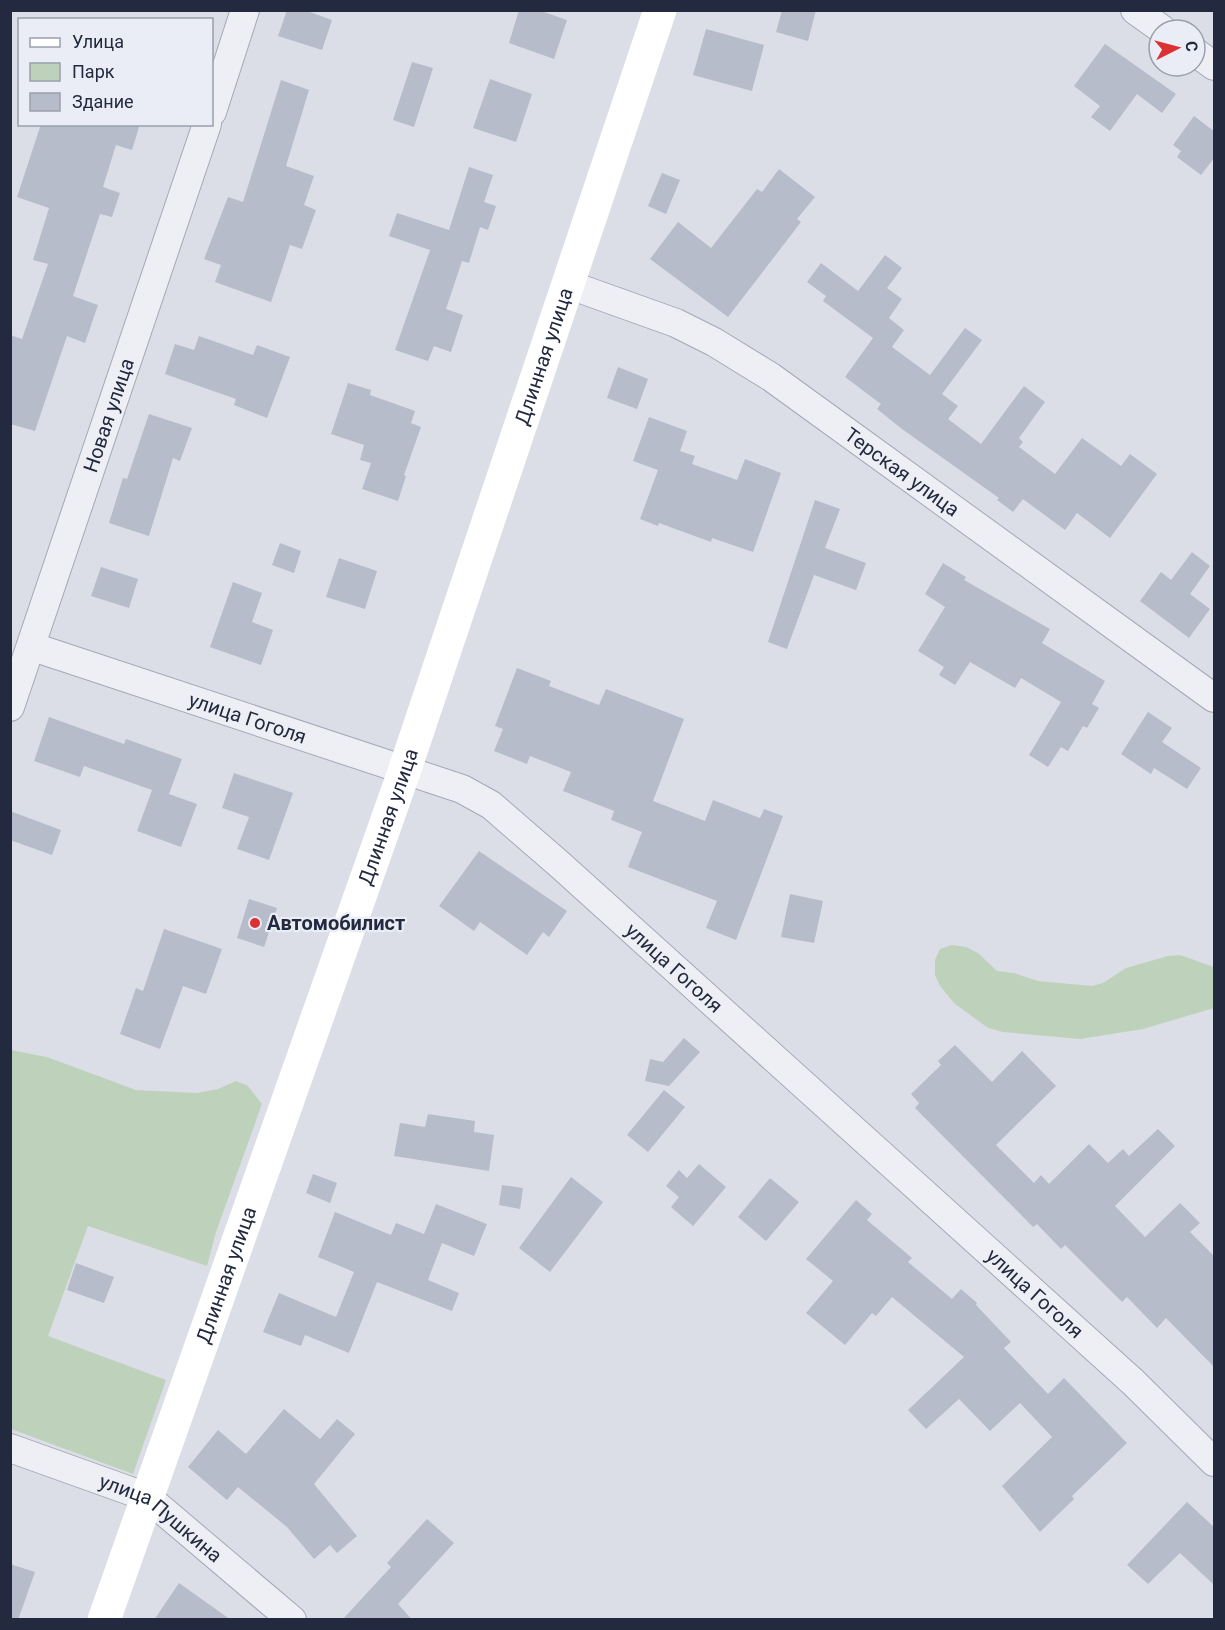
<svg xmlns="http://www.w3.org/2000/svg" width="1225" height="1630" viewBox="0 0 1225 1630" font-family="Roboto,sans-serif">
  <style>
    .green { fill: #bed2bb }
    .building { fill: #b7bcca }
    .lines { fill: none; stroke-linecap: round; stroke-linejoin: round }
    .street-casing { stroke: #a4a8b5; stroke-width: 30 }
    .street { stroke: #eeeff5; stroke-width: 28 }
    .secondary { stroke: #fff; stroke-width: 33 }
    .poi-dot { fill: #dc3032; stroke: #eaedf5; stroke-width: 2 }
    .labels { text-anchor: middle; stroke-width: 4.5; stroke-linejoin: round; paint-order: stroke }
    .street-label { font-size: 20px; fill: #232a3f; stroke: #eaedf5 }
    .poi-label { font-size: 20px; font-weight: bold; fill: #232a3f; stroke: #eaedf5; text-anchor: start }
  </style>
  <rect width="100%" height="100%" fill="#dbdee7"/>
  <path class="green" d="M952 945 966 947 978 953 997 971 1014 973 1038 981 1092 986 1103 983 1126 968 1168 956 1180 955 1214 967V1008L1143 1029 1080 1039 1003 1032 988 1028 955 1004 940 986 935 975V960L940 949Z
    M11 1050 47 1057 136 1090 197 1093 218 1089 236 1081 248 1086 262 1104 216 1232 207 1266 88 1226 48 1336 166 1380 133 1474 11 1429Z"/>
  <path class="building" d="M287 10H304L332 20 322 50 278 36Z
    M519 10H538L567 20 554 59 509 43Z
    M782 10H816L808 41 776 32Z
    M706 29 764 45 752 91 693 75Z
    M1105 44 1176 94 1162 113 1137 94 1110 131 1091 117 1100 106 1074 86Z
    M412 62 433 68 414 127 393 120Z
    M490 79 532 94 516 142 473 128Z
    M281 80 309 90 286 166 314 176 304 205 316 210 302 249 290 245 271 302 215 282 221 265 204 259 228 197 243 202Z
    M1194 116 1215 132V157L1201 175 1177 157 1181 151 1173 145Z
    M41 124H140L132 150 116 145 103 187 120 193 112 217 100 214 73 296 98 305 85 343 67 336 35 431 10 424V335L22 339 48 264 33 260 49 208 17 197Z
    M469 167 493 175 484 202 496 206 488 230 480 227 469 263 462 261 446 309 463 315 451 352 434 346 428 361 395 350 430 250 389 236 397 213 449 230Z
    M779 169 815 197 797 219 801 222 728 317 650 259 678 222 711 248 757 189 762 192Z
    M662 173 680 180 666 214 648 206Z
    M885 255 902 268 887 288 902 299 889 318 904 330 892 347 930 375 965 328 982 340 942 394 958 406 948 419 981 444 1024 386 1045 402 1019 438 1023 442 1019 447 1055 474 1082 438 1121 466 1130 454 1157 474 1110 538 1077 513 1065 530 1023 499 1013 512 997 500 999 498 902 429 877 409 881 404 845 377 873 338 823 301 826 296 807 282 821 263 858 291Z
    M199 336 253 355 257 345 290 357 267 418 234 405 236 399 165 374 175 344 194 350Z
    M618 367 648 379 637 409 607 398Z
    M348 383 371 390 370 395 415 411 411 423 421 427 404 475 406 476 398 501 362 489 371 463 360 460 364 445 331 434Z
    M149 414 192 428 180 461 173 458 149 536 109 523 123 478 127 479Z
    M649 417 687 431 680 451 695 456 692 464 737 480 745 459 781 473 753 552 712 538 711 542 659 523 658 526 640 519 658 470 633 461Z
    M815 500 840 509 825 548 866 563 856 590 814 575 787 649 768 642Z
    M280 543 301 551 294 573 272 565Z
    M1192 552 1210 566 1190 594 1210 609 1189 638 1140 601 1161 572 1171 580Z
    M339 558 377 571 365 609 326 597Z
    M943 563 966 577 964 580 1050 629 1042 643 1105 681 1092 704 1099 708 1087 728 1083 726 1068 751 1061 747 1048 767 1029 755 1061 702 1021 678 1015 688 970 662 955 685 939 675 944 667 918 651 945 607 925 594Z
    M101 567 138 579 129 608 91 596Z
    M233 582 262 593 252 622 273 630 261 665 210 647Z
    M517 668 551 681 549 686 599 705 606 689 684 719 653 801 705 821 713 800 760 818 764 809 783 816 736 940 706 928 717 901 628 867 642 832 611 820 614 811 563 791 571 772 530 756 527 764 494 751 503 729 495 726Z
    M1148 712 1172 728 1162 742 1201 768 1187 789 1154 768 1151 774 1121 754Z
    M49 717 124 744 126 739 182 759 169 794 197 804 181 847 137 831 152 790 84 766 80 777 34 761Z
    M234 773 293 793 269 860 237 849 249 817 222 808Z
    M10 811 61 830 52 855 10 840Z
    M479 851 567 911 549 937 543 932 527 955 480 922 474 931 439 906Z
    M790 894 823 901 814 943 781 937Z
    M249 899 277 908 264 947 237 938Z
    M164 929 222 949 206 994 183 986 160 1049 120 1034 136 988 143 991Z
    M684 1038 700 1052 669 1086 645 1081 650 1059 663 1062Z
    M955 1045 992 1082 1022 1051 1056 1086 996 1145 1034 1183 1041 1175 1049 1184 1089 1144 1108 1163 1123 1149 1129 1156 1158 1129 1175 1146 1115 1206 1145 1237 1180 1203 1200 1223 1190 1232 1215 1257V1368L1166 1318 1157 1328 1127 1297 1122 1302 1065 1245 1061 1249 1037 1224 1033 1227 915 1108 919 1103 911 1094 941 1065 938 1061Z
    M664 1090 685 1107 648 1152 627 1135Z
    M428 1114 475 1121 474 1132 494 1135 489 1171 394 1156 400 1123 425 1127Z
    M699 1164 726 1187 693 1226 671 1207 679 1197 666 1186 679 1170 687 1178Z
    M313 1174 337 1183 330 1203 306 1193Z
    M571 1177 603 1202 550 1272 519 1248Z
    M770 1178 799 1202 766 1241 738 1217Z
    M502 1185 523 1188 520 1209 499 1205Z
    M856 1200 872 1214 867 1220 912 1258 908 1262 952 1299 961 1289 977 1303 976 1305 1011 1342 1004 1348 1048 1394 1064 1378 1127 1443 1072 1496 1074 1499 1040 1532 1002 1486 1052 1437 1020 1403 990 1431 959 1399 926 1429 908 1410 964 1357 892 1297 876 1316 872 1313 845 1345 806 1313 833 1281 806 1259Z
    M436 1204 487 1224 474 1256 442 1243 428 1280 459 1293 452 1311 377 1282 349 1353 305 1335 301 1346 263 1332 279 1293 336 1317 354 1272 318 1257 335 1212 391 1235 396 1223 424 1234Z
    M76 1263 114 1277 104 1303 67 1290Z
    M284 1409 320 1439 337 1419 355 1434 314 1484 357 1536 337 1553 330 1545 314 1559 287 1527 238 1487 227 1500 188 1467 218 1430 246 1454Z
    M1187 1502 1215 1528V1586L1180 1553 1148 1584 1127 1565Z
    M427 1519 454 1543 398 1604 412 1620H342L391 1567 387 1563Z
    M10 1564 35 1572 18 1620H10Z
    M179 1583 231 1620H154Z"/>
  <g class="lines">
    <defs>
      <g id="street">
        <path d="M1135 10 1163 30"/>
        <path d="M1195 52 1214 66"/>
        <path d="M212 112 245 10"/>
        <path id="s1" d="M567 284 676 323 714 342 771 377 1214 698"/>
        <path id="s2" d="M33 647 462 789 491 805 558 863 1133 1382 1214 1462"/>
        <path id="s3" d="M10 707 207 124"/>
        <path id="s4" d="M10 1448 147 1497 292 1620"/>
      </g>
    </defs>
    <use href="#street" class="street-casing"/>
    <use href="#street" class="street"/>
    <path class="secondary" id="s5" d="M104 1620 404 772 660 10"/>
  </g>
  <circle class="poi-dot" cx="255" cy="923" r="6"/>
  <g class="labels">
    <g class="street-label">
      <text dy="7" stroke="none"><textPath href="#s5" startOffset="1338">Длинная улица</textPath></text>
      <text dy="7" stroke="none"><textPath href="#s3" startOffset="308">Новая улица</textPath></text>
      <text dy="7" stroke="none"><textPath href="#s1" startOffset="387">Терская улица</textPath></text>
      <text dy="7" stroke="none"><textPath href="#s2" startOffset="226">улица Гоголя</textPath></text>
      <text dy="7" stroke="none"><textPath href="#s5" startOffset="852">Длинная улица</textPath></text>
      <text dy="7" stroke="none"><textPath href="#s2" startOffset="730">улица Гоголя</textPath></text>
      <text dy="7" stroke="none"><textPath href="#s5" startOffset="366">Длинная улица</textPath></text>
      <text dy="7" stroke="none"><textPath href="#s2" startOffset="1216">улица Гоголя</textPath></text>
      <text dy="7" stroke="none"><textPath href="#s4" startOffset="168">улица Пушкина</textPath></text>
    </g>
    <g class="poi-label">
      <text x="267" y="930">Автомобилист</text>
    </g>
  </g>
  <rect width="1225" height="1630" fill="none" stroke="#232a3f" stroke-width="24"/>
  <rect x="18" y="18" width="195" height="108" fill="#eaedf5" stroke="#9a9fac" stroke-width="1.5"/>
  <rect x="30" y="38" width="30" height="9" fill="#ffffff" stroke="#9a9fac" stroke-width="1.5"/>
  <text x="72" y="48" font-size="18" fill="#232a3f">Улица</text>
  <rect x="30" y="63" width="30" height="18" fill="#bed2bb" stroke="#9a9fac" stroke-width="1.5"/>
  <text x="72" y="78" font-size="18" fill="#232a3f">Парк</text>
  <rect x="30" y="93" width="30" height="18" fill="#b7bcca" stroke="#9a9fac" stroke-width="1.5"/>
  <text x="72" y="108" font-size="18" fill="#232a3f">Здание</text>
  <g transform="translate(1177 48) rotate(84)"><circle r="28" fill="#eaedf5" stroke="#9a9fac" stroke-width="1.5"/>
  <path d="M0-4.5L10 22L0 15L-10 22Z" fill="#dc3032"/>
  <text y="-9" font-size="16" font-weight="bold" text-anchor="middle" fill="#232a3f">С</text>
  </g>
</svg>
